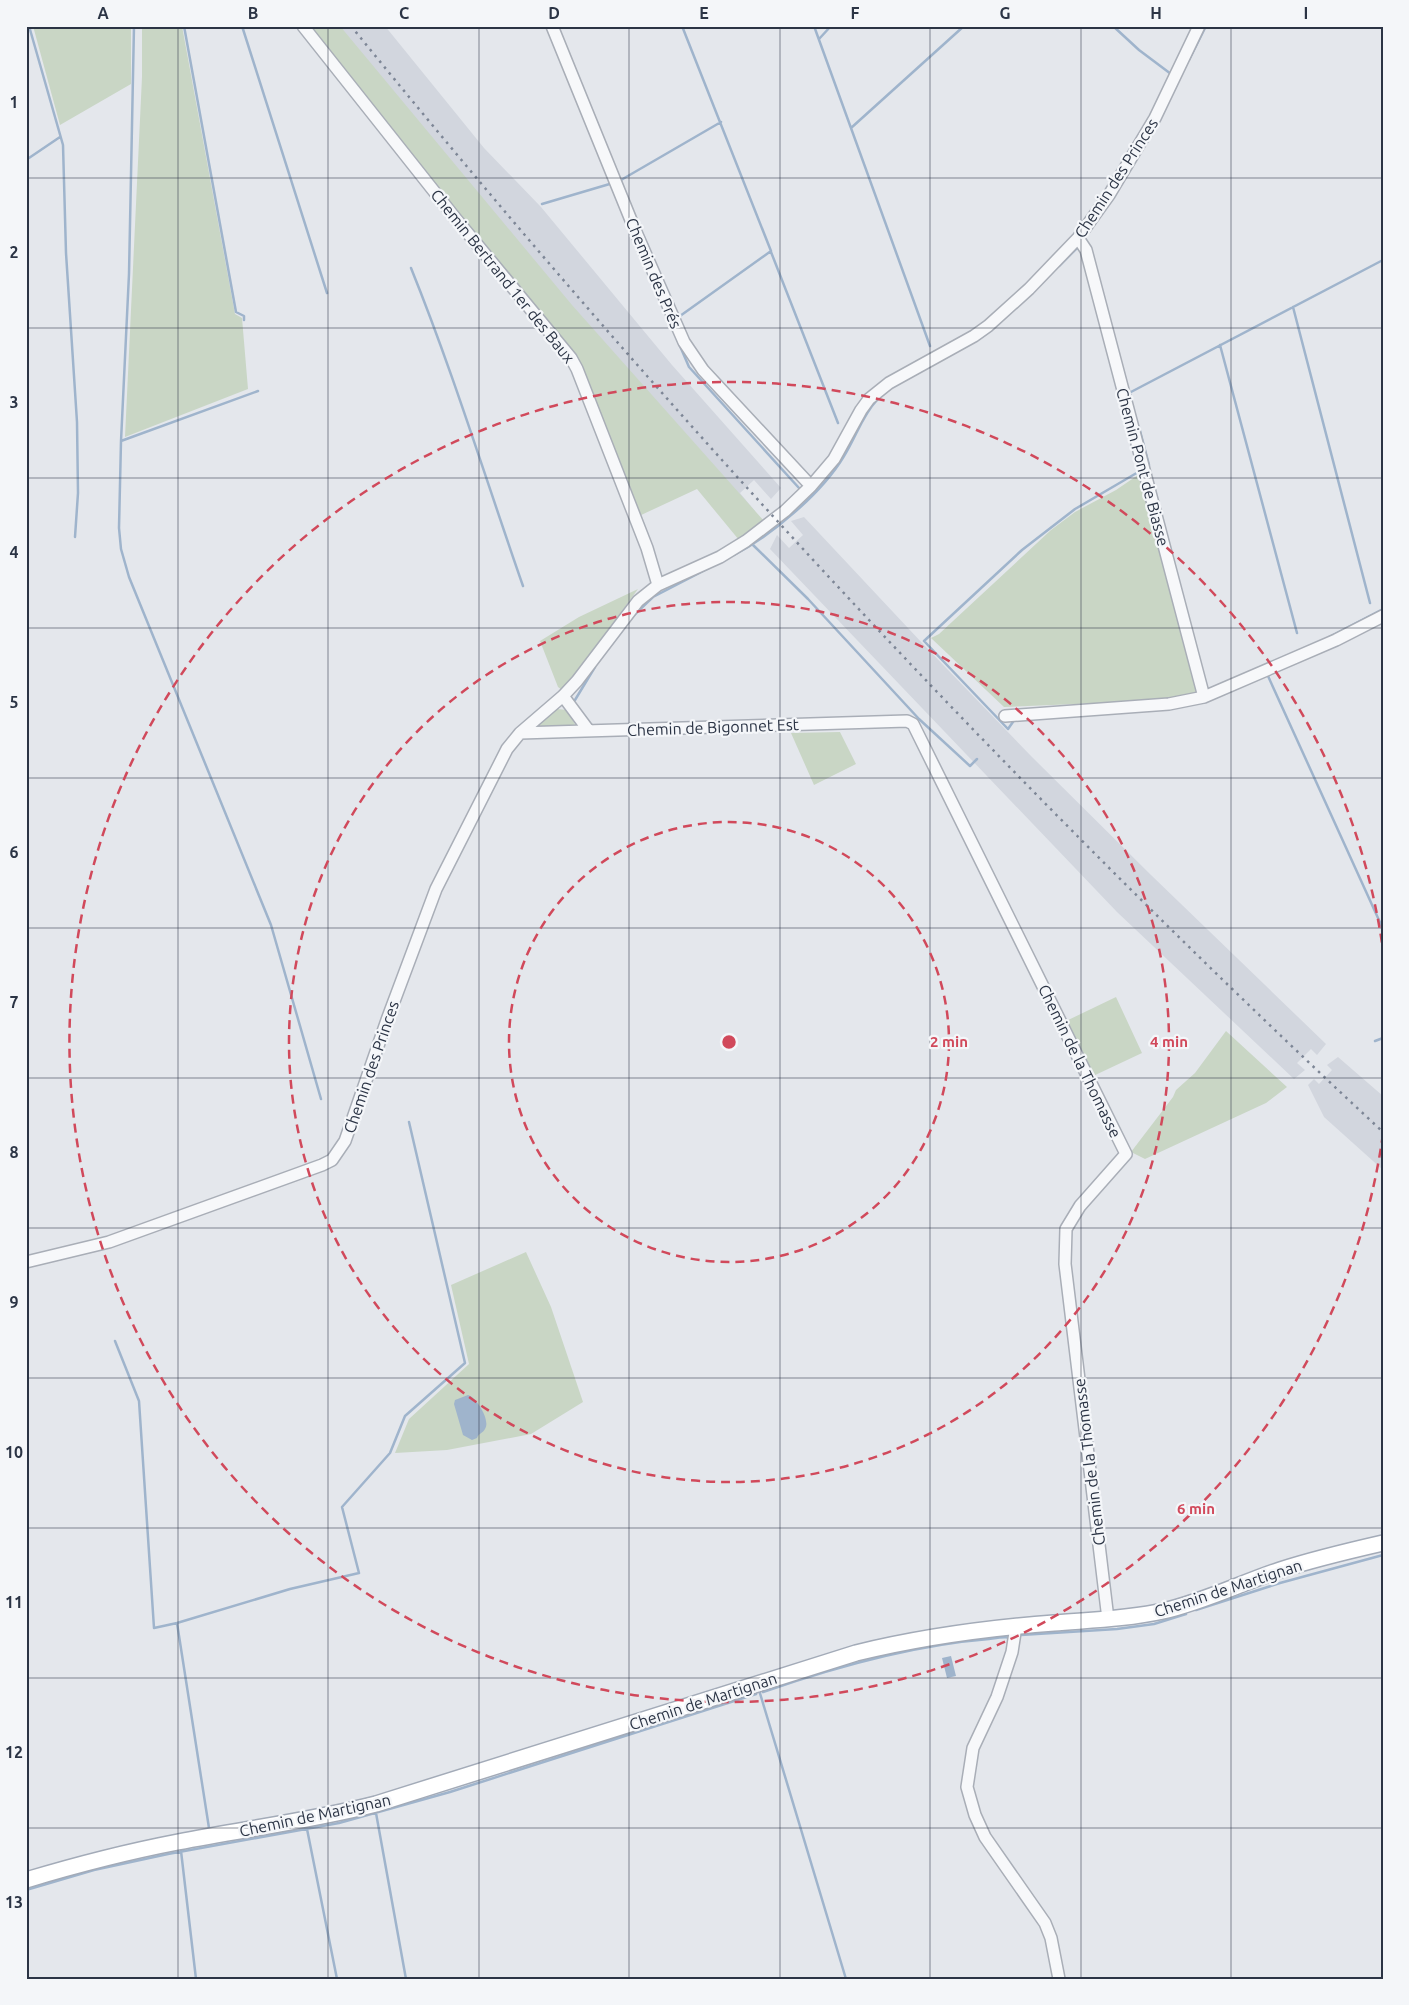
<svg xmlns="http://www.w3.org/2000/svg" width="1409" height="2005" viewBox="0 0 1409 2005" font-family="Ubuntu,sans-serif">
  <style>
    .built { fill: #d2d6de }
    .green { fill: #c9d6c5 }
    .water { fill: #9fb4cc }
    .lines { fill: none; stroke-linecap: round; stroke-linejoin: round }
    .stream { stroke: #9fb4cc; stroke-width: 2.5 }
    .minor-casing { stroke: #a9aeb7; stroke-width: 14 }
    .major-casing { stroke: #a3abb8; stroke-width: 18 }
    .minor { stroke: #f7f8fa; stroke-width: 11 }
    .major { stroke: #fff; stroke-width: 15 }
    .rail { stroke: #7d8696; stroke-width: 2.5; stroke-dasharray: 2.5 5; stroke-linecap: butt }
    .grid { fill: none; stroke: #2b3445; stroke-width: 1; stroke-opacity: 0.55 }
    .ring { fill: none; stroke: #d1495b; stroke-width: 2.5; stroke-dasharray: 9 6 }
    .labels { text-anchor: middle; stroke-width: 4.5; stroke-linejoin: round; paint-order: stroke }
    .street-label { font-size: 16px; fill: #2b3445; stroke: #f4f6f9 }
    .centre { fill: #d1495b; stroke: #f4f6f9; stroke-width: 2.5 }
    .ring-label { font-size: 15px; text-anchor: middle; font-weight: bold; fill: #d1495b; stroke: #f4f6f9; stroke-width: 4.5; stroke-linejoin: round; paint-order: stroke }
    .neatline { fill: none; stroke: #2b3445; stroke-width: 2 }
    .grid-label { font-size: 16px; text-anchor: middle; font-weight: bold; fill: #2b3445 }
  </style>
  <rect width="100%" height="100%" fill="#e4e7ec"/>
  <path class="built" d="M328 26H385L484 148 541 207 672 365 781 488 771 499 754 480 740 493 755 511 745 520Z
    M804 517 923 644 1032 757 1151 875 1326 1044 1317 1055 1311 1049 1297 1063 1305 1070 1294 1079 1117 912 770 549 777 535 789 548 803 535 791 521Z
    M1338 1057 1383 1096V1170L1324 1117 1308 1085 1314 1079 1319 1084 1332 1070 1327 1065Z"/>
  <path class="green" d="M33 26H131V84L60 125Z
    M142 26H182L235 314 242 318 248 389 125 437 142 77Z
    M307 26H340L572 305 764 521 739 540 697 489 639 516 582 370Z
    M1141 473 1199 695 1124 702 1004 707 931 638 939 634 1051 530 1075 512 1116 490Z
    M638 589 581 667 562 690 558 687 540 641 579 617Z
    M557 709 567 710 577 728 530 730 551 711Z
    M840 732 856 764 814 785 791 733Z
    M1116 997 1142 1053 1091 1077 1064 1022Z
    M1226 1031 1287 1087 1266 1103 1145 1159 1131 1152 1173 1097 1176 1090 1195 1073Z
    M526 1252 551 1307 583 1402 531 1434 447 1450 395 1453 409 1419 469 1364 451 1285Z"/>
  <path class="water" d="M468 1395C476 1397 491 1420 485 1429 483 1433 479 1433 477 1438L472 1440 463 1435 454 1404 455 1400Z
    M951 1656 956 1676 947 1678 942 1658Z"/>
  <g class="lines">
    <path class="stream" d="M29 26 63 145 66 253 77 422 78 493 75 537
      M184 26 236 312 244 316V320
      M242 26 327 293
      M814 26 930 346
      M1113 26 1139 50 1171 74
      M819 39 831 26
      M1189 60 1206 26
      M851 128 964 26
      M26 160 60 137
      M621 180 721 122
      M542 204 613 183
      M771 252 838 423
      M1059 266 1078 247
      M411 268C453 372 486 480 523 586
      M1293 307 1370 603
      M680 316 771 251 682 26
      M677 339 689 367 799 488
      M1220 345 1297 633
      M258 391 121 441 119 528 121 549 129 577 271 925 321 1099
      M1130 395 1129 393 1383 260
      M1139 427 1149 465 1147 467
      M121 441 129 274 134 26
      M753 545 808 599 919 719 970 766 977 759
      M734 555C772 535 822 493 844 456 856 437 862 416 877 400
      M634 615 653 597 709 568
      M1329 637 1383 609
      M1268 676 1383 929
      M575 700 595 667
      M1015 719 1008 729 924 641 1022 550 1075 509 1140 471
      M1375 1041 1383 1038
      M115 1341 139 1401 154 1628 177 1623 209 1828
      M1382 1532H1383
      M1196 1610 1280 1583 1383 1555
      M177 1623 290 1589 359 1573 342 1507 390 1453 405 1416 465 1363 409 1122
      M1021 1635 1117 1629 1154 1624 1186 1614
      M759 1690 846 1979
      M763 1692C835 1667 913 1645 989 1639 996 1638 1006 1636 1010 1638
      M376 1813 406 1979
      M307 1829 337 1979
      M181 1851 196 1979
      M26 1890 94 1870 168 1854 339 1823 450 1792 756 1694"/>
    <defs>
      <path id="minor" d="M303 26 456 219 571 358 577 369 647 548 658 585
        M552 26 635 230 684 342 703 370 811 486
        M1078 238 1086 250 1204 697
        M563 696 589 731
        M1005 716 1169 704 1204 697 1336 640 1383 616
        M520 733 907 721 913 724 1126 1154 1080 1206 1066 1229 1065 1264 1108 1619
        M26 1262 109 1242 322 1165 332 1160 345 1141 387 1020 436 889 507 749 520 733 563 696 577 681 638 601 658 585 720 557 746 541 785 511 811 486 834 459 861 410 869 399 889 383 974 336 988 326 1029 289 1078 238 1109 195 1155 118 1199 26
        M1016 1626 1012 1652 997 1697 973 1748 967 1787 975 1815 985 1837 1045 1923 1051 1938 1059 1979"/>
      <path id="major" d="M26 1880C76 1865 126 1852 178 1842 244 1829 310 1821 376 1804L856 1653C921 1637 988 1628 1054 1623 1090 1620 1127 1619 1163 1611 1203 1602 1241 1583 1280 1570 1314 1559 1348 1551 1383 1543"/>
    </defs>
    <use href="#minor" class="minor-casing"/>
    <use href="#major" class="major-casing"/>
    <use href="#minor" class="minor"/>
    <use href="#major" class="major"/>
    <path class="rail" d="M351 26C669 418 1013 788 1383 1132"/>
  </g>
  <path class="grid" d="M178 26V1979M328 26V1979M479 26V1979M629 26V1979M780 26V1979M930 26V1979M1081 26V1979M1231 26V1979M26 178H1383M26 328H1383M26 478H1383M26 628H1383M26 778H1383M26 928H1383M26 1078H1383M26 1228H1383M26 1378H1383M26 1528H1383M26 1678H1383M26 1828H1383"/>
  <g class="ring">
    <circle cx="729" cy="1042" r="220"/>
    <circle cx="729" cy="1042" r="440"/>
    <path d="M1383 1134A660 660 0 1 1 1383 950"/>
  </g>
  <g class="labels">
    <g class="street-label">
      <text transform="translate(1116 178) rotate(-57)" y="6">Chemin des Princes</text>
      <text transform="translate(654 273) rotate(67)" y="6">Chemin des Prés</text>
      <text transform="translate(503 276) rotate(51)" y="6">Chemin Bertrand 1er des Baux</text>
      <text transform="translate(1143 467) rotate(75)" y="6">Chemin Pont de Biasse</text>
      <text transform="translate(713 727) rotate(-2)" y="6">Chemin de Bigonnet Est</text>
      <text transform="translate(1080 1061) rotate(64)" y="6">Chemin de la Thomasse</text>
      <text transform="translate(371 1067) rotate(-71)" y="6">Chemin des Princes</text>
      <text transform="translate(1089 1462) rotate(-97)" y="6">Chemin de la Thomasse</text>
      <text transform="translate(1228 1588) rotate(-18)" y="6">Chemin de Martignan</text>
      <text transform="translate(703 1701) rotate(-18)" y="6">Chemin de Martignan</text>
      <text transform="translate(315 1815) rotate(-12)" y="6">Chemin de Martignan</text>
    </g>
  </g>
  <circle cx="729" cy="1042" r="8" class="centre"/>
  <g class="ring-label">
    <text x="949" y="1047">2 min</text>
    <text x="1169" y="1047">4 min</text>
    <text x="1196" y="1514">6 min</text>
  </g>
  <rect width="1409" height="2005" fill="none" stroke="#f4f6f9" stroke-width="55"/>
  <rect x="28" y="28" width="1354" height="1950" class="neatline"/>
  <g class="grid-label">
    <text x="103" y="19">A</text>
    <text x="253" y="19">B</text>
    <text x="404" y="19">C</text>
    <text x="554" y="19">D</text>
    <text x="704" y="19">E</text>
    <text x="855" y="19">F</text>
    <text x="1005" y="19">G</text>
    <text x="1156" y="19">H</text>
    <text x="1306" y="19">I</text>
    <text x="14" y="108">1</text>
    <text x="14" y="258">2</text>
    <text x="14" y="408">3</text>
    <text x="14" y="558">4</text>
    <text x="14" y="708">5</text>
    <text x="14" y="858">6</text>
    <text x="14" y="1008">7</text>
    <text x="14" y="1158">8</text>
    <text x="14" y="1308">9</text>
    <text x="14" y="1458">10</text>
    <text x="14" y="1608">11</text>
    <text x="14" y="1758">12</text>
    <text x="14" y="1908">13</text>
  </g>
</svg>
